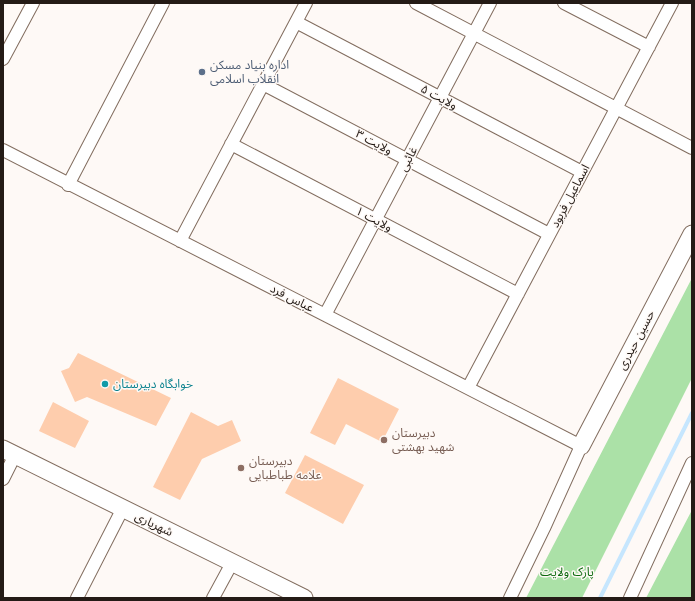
<svg xmlns="http://www.w3.org/2000/svg" width="695" height="601" viewBox="0 0 695 601" font-family="Quicksand,'Noto Sans Arabic',sans-serif">
  <style>
    .green { fill: #abe1a7 }
    .lines { fill: none; stroke-linecap: round; stroke-linejoin: round }
    .stream { stroke: #c6e6fe; stroke-width: 4 }
    .building { fill: #fecdad }
    .street-casing { stroke: #826d5f; stroke-width: 14 }
    .secondary-casing { stroke: #826d5f; stroke-width: 19 }
    .street { stroke: #fff; stroke-width: 12 }
    .secondary { stroke: #fff; stroke-width: 17 }
    .service-dot { fill: #5c6f8a; stroke: #fef9f6; stroke-width: 1.5 }
    .culture-dot { fill: #0f9aa8; stroke: #fef9f6; stroke-width: 1.5 }
    .education-dot { fill: #8d6e63; stroke: #fef9f6; stroke-width: 1.5 }
    .labels { text-anchor: middle; stroke-width: 3; stroke-linejoin: round; paint-order: stroke }
    .service-label { font-size: 12px; fill: #4e5e75; stroke: #fef9f6; text-anchor: start }
    .street-label { font-size: 12px; fill: #241b16; stroke: #fef9f6 }
    .culture-label { font-size: 12px; fill: #0d838f; stroke: #fef9f6; text-anchor: start }
    .education-label { font-size: 12px; fill: #785e54; stroke: #fef9f6; text-anchor: start }
    .park-label { font-size: 12px; fill: #0b690d; stroke: #fef9f6 }
  </style>
  <rect width="100%" height="100%" fill="#fef9f6"/>
  <path class="green" d="M692 278V378L582 598H526Z
    M692 510V598H646Z"/>
  <g class="lines">
    <path class="stream" d="M600 598 692 413"/>
  </g>
  <path class="building" d="M78 353 171 398 156 426 87 397 75 402 61 371 69 368Z
    M338 378 399 409 382 442 346 424 335 445 310 433Z
    M53 402 89 421 75 448 39 431Z
    M191 412 218 426 232 420 241 441 202 459 180 500 153 487Z
    M305 455 364 485 343 524 285 493Z"/>
  <g class="lines">
    <defs>
      <path id="street" d="M416 3 692 148
        M564 3 649 47
        M296 22 582 172
        M3 59 33 3
        M263 84 549 234
        M231 144 518 294
        M3 150 581 446 544 528 510 598
        M68 185 163 3
        M180 241 306 3
        M325 315 490 3
        M468 388 672 3
        M3 479 15 455
        M77 598 123 508
        M213 598 232 563
        M630 598 692 463"/>
      <path id="secondary" d="M581 446 692 234
        M3 449 304 598"/>
    </defs>
    <use href="#street" class="street-casing"/>
    <use href="#secondary" class="secondary-casing"/>
    <use href="#street" class="street"/>
    <use href="#secondary" class="secondary"/>
  </g>
  <circle class="service-dot" cx="202" cy="72" r="4"/>
  <circle class="culture-dot" cx="105" cy="384" r="4"/>
  <g class="education-dot">
    <circle cx="384" cy="440" r="4"/>
    <circle cx="241" cy="468" r="4"/>
  </g>
  <g class="labels">
    <g class="service-label">
      <text x="210" y="69">اداره بنیاد مسکن<tspan x="210" dy="14">انقلاب اسلامی</tspan></text>
    </g>
    <g class="street-label">
      <text transform="translate(439 97) rotate(28)" y="4">ولایت ۵</text>
      <text transform="translate(374 142) rotate(28)" y="4">ولایت ۳</text>
      <text transform="translate(408 159) rotate(-62)" y="4">غائبی</text>
      <text transform="translate(570 196) rotate(-62)" y="4">اسماعیل فربود</text>
      <text transform="translate(374 219) rotate(28)" y="4">ولایت ۱</text>
      <text transform="translate(292 298) rotate(27)" y="4">عباس فرد</text>
      <text transform="translate(636 340) rotate(-62)" y="4">حسین حیدری</text>
      <text transform="translate(154 524) rotate(26)" y="4">شهریاری</text>
    </g>
    <g class="culture-label">
      <text x="113" y="388">خوابگاه دبیرستان</text>
    </g>
    <g class="education-label">
      <text x="392" y="437">دبیرستان<tspan x="392" dy="14">شهید بهشتی</tspan></text>
      <text x="249" y="465">دبیرستان<tspan x="249" dy="14">علامه طباطبایی</tspan></text>
    </g>
    <g class="park-label">
      <text x="567" y="576">پارک ولایت</text>
    </g>
  </g>
  <rect width="695" height="601" fill="none" stroke="#241b16" stroke-width="8"/>
</svg>
